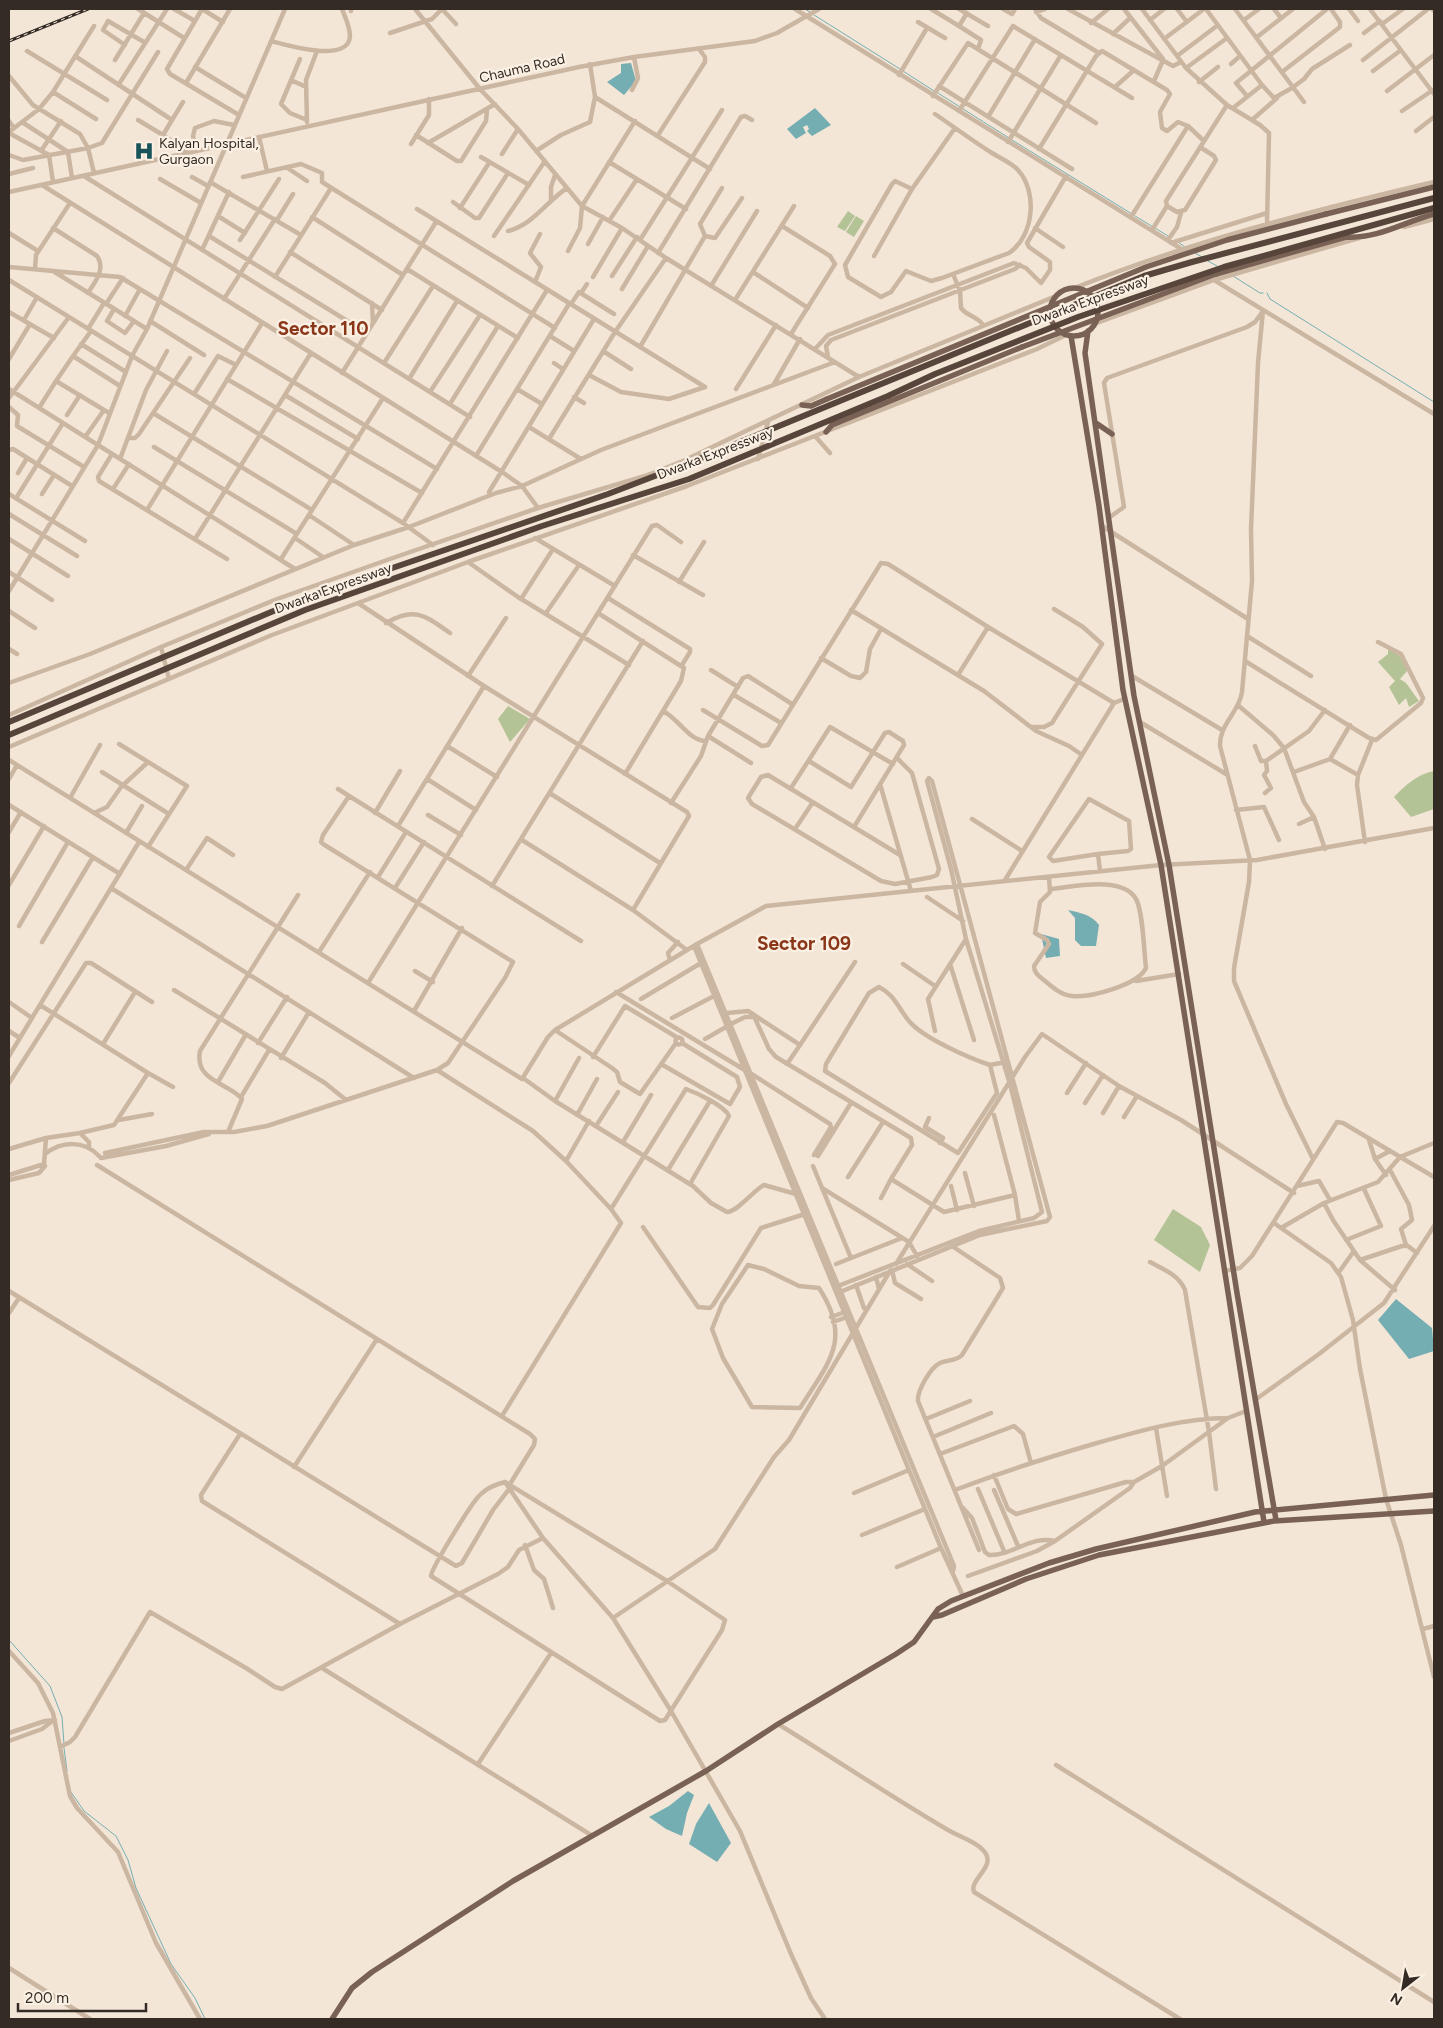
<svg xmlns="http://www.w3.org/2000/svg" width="1443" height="2028" viewBox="0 0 1443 2028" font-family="Figtree,sans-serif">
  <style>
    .green { fill: #b3c396 }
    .water { fill: #74aeb2 }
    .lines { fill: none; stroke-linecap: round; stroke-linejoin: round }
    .stream { stroke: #74aeb2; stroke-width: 1 }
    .minor { stroke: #cbb6a2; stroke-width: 4.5 }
    .major { stroke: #796255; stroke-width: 5.5 }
    .rail-casing { stroke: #352b25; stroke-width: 3 }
    .rail { stroke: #faf0e3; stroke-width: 1; stroke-dasharray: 4; stroke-linecap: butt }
    .major-bridge { stroke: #796255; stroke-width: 5.5 }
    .highway-bridge { stroke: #57453b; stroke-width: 6 }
    .labels { text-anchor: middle; stroke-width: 4.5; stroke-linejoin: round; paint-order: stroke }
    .street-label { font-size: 14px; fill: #352b25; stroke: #faf0e3 }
    .poi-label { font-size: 14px; fill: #352b25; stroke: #faf0e3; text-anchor: start }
    .district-label { font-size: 19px; font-weight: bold; fill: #8a3618; stroke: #faf0e3 }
  </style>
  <rect width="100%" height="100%" fill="#f3e6d7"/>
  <path class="green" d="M848 211 855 216 845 231 837 227Z
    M856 216 864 221 854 237 846 232Z
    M1388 649 1397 652 1408 670 1400 679 1406 683 1419 701 1409 707 1406 698 1399 705 1389 687 1395 681 1378 662 1388 654Z
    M508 706 530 719 510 742 498 719Z
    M1434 771V809L1411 817 1394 797C1406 785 1417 774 1434 771Z
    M1173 1209 1201 1227 1210 1245 1200 1272 1154 1240Z"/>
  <path class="water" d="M631 63 636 81 624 95 607 82 621 73V64Z
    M815 108 831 125 812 136 807 131 809 129 807 125 803 127 806 133 796 139 787 129Z
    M1068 910C1080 913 1091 914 1099 925L1096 946H1081L1075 940V918Z
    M1041 934 1059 939 1060 956 1046 958Z
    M1396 1299 1432 1328 1434 1351 1409 1359 1378 1320Z
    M688 1791 694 1795 687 1813 682 1836 666 1829 649 1817 669 1806Z
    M709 1803 731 1843 717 1862 689 1844 696 1824Z"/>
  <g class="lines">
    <path class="stream" d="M805 9 810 12
      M814 15 900 69
      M903 71 934 91
      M938 93 960 107
      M963 109 1009 138
      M1012 140 1132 214
      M1135 216 1168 236
      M1178 242 1185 247
      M1195 253 1202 257
      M1208 261 1217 266
      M1233 276 1260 293H1263
      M1267 293 1270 299 1434 402
      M9 1640 50 1686 62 1717 64 1744
      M64 1748 67 1771
      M71 1792 84 1811 116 1836 128 1860 136 1888 171 1964 195 1998 205 2019"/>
    <path class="minor" d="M138 9 184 38
      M174 9 195 21
      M202 9 167 69 170 74 239 115
      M202 9 223 22
      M351 9V11
      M415 9 480 89 518 129 582 206 622 228 666 258 859 377
      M442 9 456 24
      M795 9 1180 248
      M931 9 959 26 967 13
      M959 9 988 26
      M1003 9 1012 14 1015 9
      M1035 9 1041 18 1099 53
      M1068 9 1173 66 1181 62
      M1124 9 1163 59
      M1142 9 1186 68 1227 105 1166 201 1167 206 1177 212 1185 210 1216 160 1214 156 1200 147
      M1177 9 1187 22
      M1206 9 1262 85 1274 98 1292 88 1304 79 1312 69 1350 45
      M1235 9 1304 102
      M1274 9 1281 18
      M1349 9 1358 21
      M1370 9 1434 94
      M1432 9 1434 11
      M1036 12 1045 9
      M1150 20 1164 9
      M1244 20 1259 9
      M918 22 945 38
      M1091 23 1108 9
      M1382 24 1403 9
      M959 26 981 40 978 49
      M390 33 432 19 442 9
      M1364 33 1380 21
      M1113 34 1130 18
      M1257 37 1293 9
      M1164 39 1204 9
      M271 41C286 45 349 64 350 36 350 27 345 17 342 9
      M125 45 103 30 108 21 144 42
      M27 51 107 100
      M75 56 172 120 163 135 188 152
      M1177 56 1218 25
      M300 59 281 104 290 113 307 120
      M115 60 144 13
      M1363 60 1428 9
      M1231 64 1240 56
      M195 67 246 98
      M1186 68 1227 38
      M1373 71 1401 50
      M1282 72 1340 27V22L1331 9
      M899 75 927 28
      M9 76 33 105 80 134 88 148 94 173
      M291 80 306 87
      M1154 81 1163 60
      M1199 82 1218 67
      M186 83 230 9
      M119 84 167 9
      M939 86 1072 169
      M1115 87 1134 70
      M632 90 638 78 634 57
      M1387 91 1434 55
      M53 92 96 119
      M933 96 968 43 1096 123
      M1247 96 1236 83 1327 9
      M595 97 710 169
      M1227 105 1260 125 1269 133 1267 224
      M1233 108 1262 85
      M959 111 1013 26 1132 98
      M1402 111 1433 90
      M988 117 1035 39
      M138 120 163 135
      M172 120 183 102
      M1252 120 1277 98
      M9 121 14 128
      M22 122 68 152 72 178
      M307 122 306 80 317 51
      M1416 131 1434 117
      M9 132 39 109 53 92 94 26
      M9 133 49 155 53 182
      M416 135 457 161H461L486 121 487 110
      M658 135 705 62V57L699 49
      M259 137 267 171
      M1008 142 1061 55
      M428 143 495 104
      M411 144 429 115V99
      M1039 149 1096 56 1102 51 1167 90 1170 94 1160 112 1162 128 1167 131 1178 122 1188 126 1204 141
      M197 150 193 136 195 128 214 121 234 125
      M41 151 61 121
      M536 151 561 135 590 122 595 97 590 64
      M502 154 518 129
      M9 155 23 160 88 148 102 143 158 52
      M481 157 529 185
      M609 162 686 209
      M286 167 307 181
      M9 174 33 168
      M84 176 470 417
      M192 177 208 186
      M243 177 301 164 322 173V182L555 328
      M160 179 201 203
      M210 182 301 235
      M42 185 502 472 522 486 538 508
      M912 189 895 181 892 184 845 265 848 277 881 297 891 292 906 271 931 281 942 278 1009 253C1034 236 1038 192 1018 170 1012 163 1000 158 992 153 973 141 954 127 935 114
      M9 192 579 67 634 57 755 41 777 33 819 9
      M551 200V187L555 175
      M453 202 475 218H479L508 173
      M460 208 489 163
      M417 209 705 387
      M218 216 245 233
      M312 217 403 275
      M1131 217 1188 126
      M277 220 293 194
      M609 221 637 179
      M782 226 830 256 835 264 791 334
      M1404 227 1434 219
      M53 228 97 256C106 269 95 282 88 293
      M1035 228 1063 247
      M1152 230 1167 206
      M508 231C533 225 547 201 567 188
      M9 233 38 251
      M209 236 367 333
      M494 236 545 161
      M705 236 715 238 742 198
      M240 240 279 179
      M640 240 722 110
      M1168 240 1177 227 1181 213
      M1171 243 1267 213
      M588 244 603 217
      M202 250 229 192
      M568 251 580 228 582 206 635 121
      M290 252 382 310
      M658 253 741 117 745 116 752 120
      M874 256 912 189 955 128
      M9 267 120 277 437 469
      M35 269 36 255 70 203
      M407 269 518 338
      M53 271 147 329
      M753 272 808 308
      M953 274 960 291 961 308C968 317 977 316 983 325
      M612 276 637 237
      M275 277 331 188
      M593 277 622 228
      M9 280 403 523 433 545
      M1214 280 1434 414
      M535 282 541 267 530 253 540 234
      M711 286 757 211
      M622 289 648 246
      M1072 289C1189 242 1311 211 1434 182
      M581 293 587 284
      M224 299 275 219
      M735 300 794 206
      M372 303 373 323
      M106 304 123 278
      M571 304 579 292 614 314
      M114 309 107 321 125 333 134 321
      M1263 310 1258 363 1251 529 1252 581 1242 692C1239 713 1219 724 1220 746L1250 860 1249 882 1234 968V981L1286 1104 1313 1159
      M9 312 54 338
      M125 316 140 289
      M24 320 37 297
      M150 321 204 355
      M1094 324 1214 280 1359 238
      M88 329 104 303
      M91 331 73 356 120 386
      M550 336 574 351
      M81 344 126 372
      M640 347 705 236 700 224 722 188
      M815 349 828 335 1014 263 1026 268 1041 283 1050 270V262L1029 247 1027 243 1066 176
      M603 351 631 369
      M828 357 826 346 831 340 1015 269 1020 265
      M9 359 30 324
      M384 363 433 286
      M554 363 563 369
      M342 373 436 222
      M589 375 621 392 669 399 705 387
      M227 379 422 493
      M409 379 457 301
      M56 381 73 356
      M774 384 800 339
      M9 389 295 569
      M517 389 542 404
      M736 389 776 325
      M430 392 480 315
      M194 394 218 356 236 365
      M285 395 358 439
      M574 397 584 403
      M9 398 69 317
      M450 404 498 326
      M9 407 18 415 17 426 84 467
      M39 408 56 381 109 413
      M153 413 312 510
      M67 415 80 395
      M529 427 581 459
      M815 436 830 453
      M85 437 104 410
      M128 438H135L139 434 190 358
      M549 439 615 332 666 258
      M154 447 297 534
      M9 450 13 449 72 486
      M112 454 98 477 99 481 227 559
      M476 456 569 304
      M120 459 146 390 167 351
      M758 459 768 422
      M18 473 27 458
      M113 489 129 464
      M489 492 594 319
      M9 494 85 541
      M42 494 54 475
      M18 495 63 423
      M147 510 262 323
      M9 514 77 556
      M309 515 354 545
      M1110 517 1124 507 1104 383 1107 378 1247 327 1255 322 1263 311
      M403 523 547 290
      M1102 526 1248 619
      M295 538 323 557
      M535 538 615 586
      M9 539 68 576
      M195 539 311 353
      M633 555 703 595
      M281 559 383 398
      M468 562 518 597 629 665
      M9 572 52 600
      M679 582 704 542
      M9 591 98 445 132 356 147 329 285 9
      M608 598 690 649V652L682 665
      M521 599 553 549
      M358 603 484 686 398 826
      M851 610 984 691 1036 731 1069 746 1082 755
      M9 611 35 628
      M546 613 579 565
      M598 613 684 668 681 681 625 774
      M386 623C415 606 426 616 450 633
      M1247 636 1311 676
      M161 647 169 679
      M9 649 17 654
      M821 658 851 676 860 678 866 672 870 649 881 629
      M1245 661 1369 738 1376 740 1421 703 1423 698 1401 654 1378 642
      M711 670 738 687
      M958 675 988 627 1114 703
      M468 676 506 618
      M1132 676 1222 730
      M9 683 90 654 354 545 409 527 496 493 522 486 601 450 835 362
      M484 686 687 812 689 816 633 910 522 840
      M734 695 781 723
      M1239 706 1273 735 1284 748 1304 802 1314 817 1325 849
      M703 710 762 746 768 745 881 563 888 564 988 627
      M663 711C679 719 689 741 706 741
      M9 715 161 647 277 599 387 560 538 508 645 476 683 461 859 377 1056 296
      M1140 722 1226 774
      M1032 727H1044L1052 723 1102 644 1083 627 1054 609
      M708 736 751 763
      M119 744 187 786 148 847
      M447 746 497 777
      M1255 746 1261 761H1266L1309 731 1325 710
      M9 747 272 635 468 562 687 486 1037 349 1066 335
      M897 758 912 773 939 869 937 875 932 877 895 884 881 881 752 804 748 798 761 777 768 775 900 855
      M1330 759 1350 725
      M9 760 522 1079 548 1037 555 1030 697 944 766 906 1161 865 1257 860 1434 828
      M809 761 851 787 885 733 889 732 903 741 904 745 854 827
      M102 772 169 814
      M1294 772 1330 759 1358 775
      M9 779 17 765
      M427 779 476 810
      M880 784 911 891
      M791 788 830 727 893 764
      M338 789 581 941
      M1265 793 1271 788 1264 775 1267 771 1266 761
      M551 794 660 863
      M70 798 100 745
      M671 803 701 756 708 736 743 678 748 676 792 704
      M9 805 120 874
      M1236 810 1264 807 1279 840
      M94 813 107 807 121 787 148 762
      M375 813 400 771
      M428 815 461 835
      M972 819 1022 851
      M1299 824 1314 817
      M795 829 813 802
      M9 832 21 812
      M126 833 142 806
      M1365 842 1357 785 1358 775 1372 740
      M1098 854 1128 851 1131 849 1129 821 1089 799 1049 857 1053 861 1098 854 1100 871
      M186 870 207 838 233 855
      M378 877 406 832
      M1049 877 1050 892 1040 902 1035 933 1047 940 1049 944 1034 966C1034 973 1039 976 1045 981 1052 987 1061 995 1072 996 1090 998 1138 985 1146 968 1144 952 1143 911 1136 899 1123 875 1072 887 1051 889
      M1005 880 1114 703 1124 699
      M9 885 44 826
      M492 886 643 641
      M111 888 414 1078
      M395 888 424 842
      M927 897 963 921
      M633 910 687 950
      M19 926 68 842
      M42 942 93 857
      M697 944 954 1566 953 1571
      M694 946 941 1548 963 1596
      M319 952 370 872
      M670 960 668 953 678 942
      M903 964 935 986
      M950 964 974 1040
      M415 971 433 982
      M1136 981 1179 974
      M368 983 652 526 657 525 681 542
      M879 987C895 995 898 1008 909 1021 923 1038 969 1058 990 1065L997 1093 958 1153 825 1071 826 1064 869 993Z
      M174 990 325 1083 346 1100
      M616 992 743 1069
      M641 999 701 963
      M9 1002 32 1018 9 1056
      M40 1005 148 1073 114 1125 80 1133
      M414 1011 462 928
      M727 1013 748 1011 800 1045 855 962
      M753 1014 769 1049 776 1057 911 1138 912 1145 891 1179 944 1212 1015 1195 994 1115
      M32 1018 139 842
      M672 1018 714 996
      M731 1024 745 1017H755
      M555 1030 612 1068 617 1072 620 1082 640 1094 676 1043
      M9 1031 20 1038
      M935 1031 928 999 966 939
      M675.5 1041a3.5 3.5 0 1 1 7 0a3.5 3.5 0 1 1-7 0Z
      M705 1039 726 1027
      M258 1043 287 997
      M103 1044 135 992
      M593 1057 625 1006 678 1038
      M281 1058 309 1012
      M661 1064 730 1104 740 1087 737 1077 682 1043
      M787 1064 800 1045
      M990 1065 1006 1062
      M437 1070 533 1131 566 1161 611 1209 621 1223 502 1416
      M148 1073 173 1087
      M750 1073 830 1124 831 1127 814 1155
      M523 1078 555 1101 693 1186 711 1203 727 1212C737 1212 753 1191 764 1185L796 1194
      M218 1082 245 1036
      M9 1083 86 963H91L152 1002
      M1067 1093 1086 1063
      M241 1097 269 1050
      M555 1101 579 1058
      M1085 1103 1103 1075
      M1103 1113 1119 1086
      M577 1115 597 1079
      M1124 1117 1137 1096
      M929 1118 925 1127 943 1138 940 1143
      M119 1120 152 1114
      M596 1126 618 1092
      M228 1132 242 1099C230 1083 194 1082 200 1051L298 895
      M1369 1140 1375 1159 1386 1175
      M623 1142 651 1095
      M9 1149 46 1138 80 1133 89 1142V1148
      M105 1153 204 1132H234L267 1126 437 1070 448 1063 505 978 513 962 323 844 321 842 323 835 349 796
      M45 1154C62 1141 84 1140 99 1156
      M818 1156 851 1103
      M101 1158 166 1146 209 1134
      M1375 1159 1390 1151
      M566 1161 589 1121
      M44 1164 46 1138
      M97 1165 530 1434 535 1439 534 1445 510 1484
      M813 1166 851 1258
      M668 1170 710 1101
      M1390 1170 1409 1205 1412 1220 1401 1229 1406 1245
      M965 1173 974 1206
      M9 1175 41 1165 45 1166 39 1173 9 1180
      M848 1177 883 1122
      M951 1186 957 1210
      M1297 1186 1319 1181 1330 1200
      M822 1188 909 1242 917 1256
      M1015 1195 1019 1221
      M881 1198 891 1179
      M1324 1203 1333 1220 1360 1260 1395 1290
      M611 1209 686 1089C697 1093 725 1106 729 1116L690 1184
      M1274 1223 1331 1263 1341 1277 1353 1320 1360 1369 1386 1499 1401 1545 1434 1677
      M643 1227 698 1307 710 1308 713 1305 761 1228 805 1214
      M1281 1228 1324 1203 1378 1182 1400 1157 1434 1143
      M1346 1240 1381 1226 1364 1189
      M952 1246 1000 1278 1003 1288 962 1355C955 1362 948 1359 940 1363 930 1368 917 1391 918 1401L979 1550
      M1360 1260 1402 1246H1408L1417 1253
      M1150 1262C1163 1269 1179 1275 1185 1290L1209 1432 1216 1489
      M836 1264 902 1238
      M896 1264 1025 1057 1042 1034 1119 1086 1181 1120 1294 1193
      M907 1264 932 1281
      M748 1265 764 1269 799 1286 819 1288C853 1340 828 1363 800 1408L752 1407 723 1358 712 1329 722 1304Z
      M892 1270 895 1283 921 1299
      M1224 1271 1240 1268 1252 1256 1337 1122 1343 1123 1434 1177
      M1339 1272 1354 1251
      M876 1277 879 1289
      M856 1285 864 1308
      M838 1286 979 1231 1034 1218 1042 1212 1010 1084 966 939 951 869 927 781 929 778 932 781 1050 1217 1047 1221 980 1235 840 1292
      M9 1291 456 1566 462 1563 493 1510 509 1489
      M9 1313 19 1298
      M831 1317 845 1312
      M833 1322 847 1317
      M1255 1400 1319 1354 1384 1303 1434 1226
      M926 1419 970 1401
      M1156 1428 1167 1496
      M240 1434 201 1495 202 1501 400 1624
      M933 1437 991 1413
      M940 1454 1014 1426 1023 1434 1031 1463
      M294 1467 377 1339
      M994 1475 1008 1509 1016 1514 1126 1482H1134
      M505 1482 667 1581 725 1620 722 1630 665 1720 660 1721 431 1576C431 1569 473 1500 481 1494 487 1488 497 1484 505 1482Z
      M505 1482 543 1538 613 1618 671 1711 740 1831 791 1954 811 1998 825 2019
      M978 1489 1004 1551
      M955 1490C1002 1472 1049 1457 1097 1443 1139 1431 1184 1418 1228 1418
      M994 1490 1018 1546
      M854 1493 909 1470
      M963 1508 972 1518 985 1552 989 1555C1012 1556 1031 1535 1055 1541
      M862 1535 925 1509
      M525 1545 534 1570 544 1579 553 1608
      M897 1567 941 1548
      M968 1576 1037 1551 1055 1541 1130 1488 1134 1482 1162 1466 1228 1418 1246 1411
      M613 1618 715 1549 774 1457 789 1440 890 1271
      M1423 1629 1434 1626
      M9 1651 38 1683 53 1713 70 1796 77 1808 118 1852 156 1943 200 2019
      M322 1668 591 1835
      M778 1724C835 1759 890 1796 948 1830 958 1836 980 1843 986 1854 994 1868 969 1880 974 1892L1180 2019
      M9 1733 45 1721 55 1720
      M9 1741 42 1729 51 1722
      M60 1747 70 1742 75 1737 150 1612 246 1668 275 1687 282 1689 400 1624 498 1574 508 1567 519 1550 543 1538
      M478 1764 551 1653
      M1056 1765 1434 2002
      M9 1968 90 2019"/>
    <path class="major" d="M1326 214 1434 187
      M1216 274 1346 237C1378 239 1404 222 1434 214
      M1050 312a24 24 0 1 1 48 0a24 24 0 1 1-48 0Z
      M1088 331 1085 353 1134 696 1169 865 1237 1293 1276 1520
      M1071 336 1099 506 1123 690 1161 865 1264 1522
      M802 405 811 406 827 399
      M1096 423 1112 434
      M826 432 832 425 1022 347
      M933 1617 942 1615 1026 1579 1099 1555 1274 1521 1434 1511
      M332 2019 352 1988 372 1972 513 1881 706 1771 778 1724 896 1654 914 1642 938 1609 951 1601 1049 1563 1096 1549 1255 1512 1434 1495"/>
    <defs>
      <path id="rail" d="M9 41 88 9"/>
    </defs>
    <use href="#rail" class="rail-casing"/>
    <use href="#rail" class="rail"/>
    <path class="major-bridge" d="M1022 347 1216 274
      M827 399 1146 267 1227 240 1326 214"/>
    <path class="highway-bridge" d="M9 722 302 599 608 494 699 459 1144 276 1192 262 1434 198
      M9 735 305 610 542 526 689 479 888 396 935 374 1078 317 1224 267 1434 208"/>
  </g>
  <defs>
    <symbol id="hospital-bare" viewBox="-9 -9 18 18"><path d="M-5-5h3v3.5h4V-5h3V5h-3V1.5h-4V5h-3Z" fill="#18545a" stroke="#faf0e3" stroke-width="2.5" paint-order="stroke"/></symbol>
  </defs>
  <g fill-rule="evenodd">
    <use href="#hospital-bare" x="130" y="137" width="28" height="28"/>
  </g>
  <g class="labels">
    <g class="street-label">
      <text transform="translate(522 68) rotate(-13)" y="5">Chauma Road</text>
      <text transform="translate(1090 300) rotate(-20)" y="5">Dwarka Expressway</text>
      <text transform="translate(715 453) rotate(-21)" y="5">Dwarka Expressway</text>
      <text transform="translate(333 588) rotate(-20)" y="5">Dwarka Expressway</text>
    </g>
    <g class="poi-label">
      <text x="159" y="148">Kalyan Hospital,<tspan x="159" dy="16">Gurgaon</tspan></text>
    </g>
    <g class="district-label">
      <text x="323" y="335">Sector 110</text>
      <text x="804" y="950">Sector 109</text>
    </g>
  </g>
  <rect width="1443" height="2028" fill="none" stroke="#352b25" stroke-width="20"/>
  <g transform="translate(1403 1988) rotate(211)" stroke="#faf0e3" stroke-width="4" paint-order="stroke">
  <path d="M0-4L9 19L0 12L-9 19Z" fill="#352b25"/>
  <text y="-8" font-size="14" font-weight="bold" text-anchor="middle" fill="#352b25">N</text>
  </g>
  <path d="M18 2003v8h128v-8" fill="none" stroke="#352b25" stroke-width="2.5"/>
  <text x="25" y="2003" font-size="15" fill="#352b25" stroke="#faf0e3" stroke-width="4" paint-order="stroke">200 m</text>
</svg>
